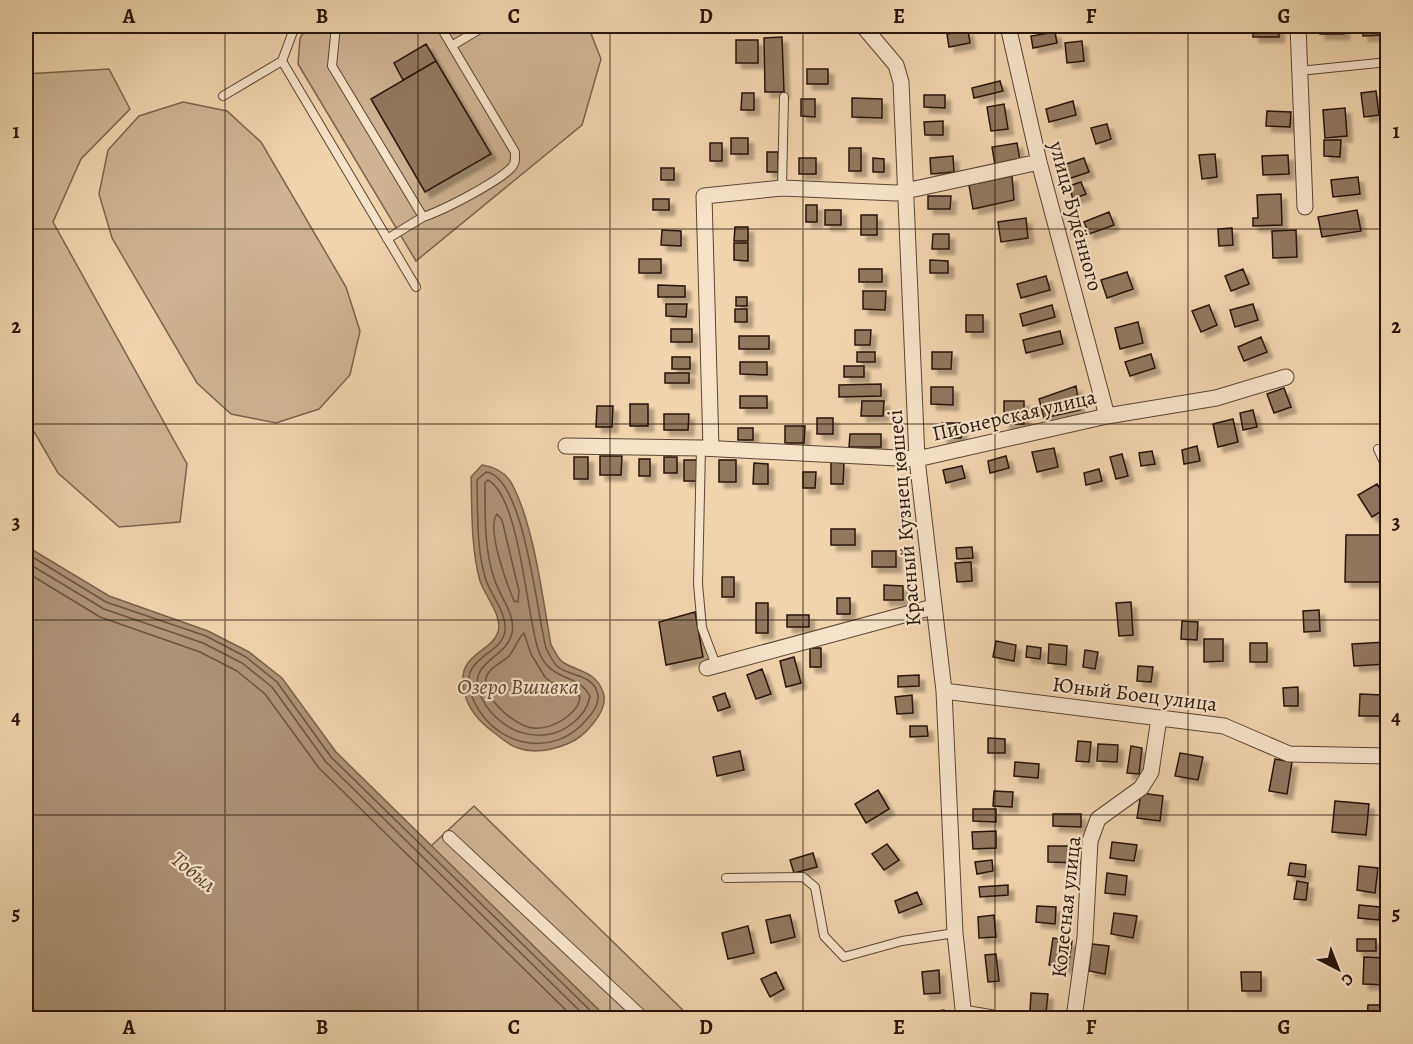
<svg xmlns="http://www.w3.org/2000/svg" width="1413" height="1044" viewBox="0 0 1413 1044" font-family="Alegreya,serif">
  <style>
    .green { fill: #ceb491; stroke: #7a644e; stroke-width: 1.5 }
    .water { fill: #ac9375; stroke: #77614b; stroke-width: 1.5 }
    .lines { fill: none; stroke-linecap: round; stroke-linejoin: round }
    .shore { stroke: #6a5440; stroke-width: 1.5 }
    .building { fill: #90785f; stroke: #27150b; stroke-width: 1.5; filter: url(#shadow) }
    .service-casing { stroke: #594533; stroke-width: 10 }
    .pedestrian-casing { stroke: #594533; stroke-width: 14 }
    .minor-casing { stroke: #594533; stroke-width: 17 }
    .service { stroke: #f5e3c9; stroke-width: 8 }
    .pedestrian { stroke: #f5e3c9; stroke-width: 12 }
    .minor { stroke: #f5e3c9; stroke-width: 15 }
    .grid { fill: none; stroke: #27150b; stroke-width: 1.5; stroke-opacity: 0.55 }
    .labels { text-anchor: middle; stroke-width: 4.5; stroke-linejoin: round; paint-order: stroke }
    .street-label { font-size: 21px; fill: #27150b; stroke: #f5e3c9 }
    .water-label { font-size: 22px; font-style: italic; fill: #5c4735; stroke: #f5e3c9 }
    .neatline { fill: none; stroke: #27150b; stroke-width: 2 }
    .grid-label { font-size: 20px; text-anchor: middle; font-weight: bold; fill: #27150b }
  </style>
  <defs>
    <filter id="shadow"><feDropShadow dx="5.5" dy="5.5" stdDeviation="1.5" flood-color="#0004"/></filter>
  </defs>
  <rect width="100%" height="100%" fill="#f0d4ac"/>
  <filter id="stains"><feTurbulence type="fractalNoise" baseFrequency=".00333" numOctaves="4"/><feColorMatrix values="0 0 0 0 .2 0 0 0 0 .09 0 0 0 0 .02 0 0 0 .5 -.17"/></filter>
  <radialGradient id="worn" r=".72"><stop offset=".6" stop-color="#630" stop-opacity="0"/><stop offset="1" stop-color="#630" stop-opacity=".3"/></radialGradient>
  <path class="green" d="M308 26H588L601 59 582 125 416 261 298 64 300 38Z
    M109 69 130 109 81 159 53 222 187 464 180 522 119 527 58 473 26 418V74Z
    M183 102 227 111 261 142 346 287 360 331 350 375 319 409 276 423 231 414 197 383 112 238 99 194 108 150 139 116Z
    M474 806 691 1018H607L430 847Z"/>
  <path class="water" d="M482 465C496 467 508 474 514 488 534 528 543 600 551 645 555 651 558 660 564 663 580 672 596 672 603 692 610 710 584 738 567 744 552 750 534 754 518 748 509 746 499 736 492 731 480 722 469 709 465 695 453 653 491 654 498 632 503 616 485 596 480 581 471 548 472 511 471 477Z
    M26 546 109 596 208 631 249 652 282 678 336 752 607 1018H26Z"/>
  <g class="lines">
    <path class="shore" d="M486 472C524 476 537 615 546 648 549 654 553 663 558 667 571 677 594 674 598 695 599 705 593 713 587 719 552 762 489 745 471 694 458 656 502 656 505 631 507 612 491 596 486 580 476 549 478 512 477 480Z
      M488 480C520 498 526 612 538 649 549 683 577 672 590 696 588 707 583 715 574 722 542 750 494 731 479 692 468 662 507 658 512 633 516 614 499 596 494 578 484 549 485 514 485 483Z
      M497 514 502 520 519 591 518 602 514 601C507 584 486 529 497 514Z
      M26 553 106 602 206 636 246 657 277 682 331 757 598 1018
      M26 562 104 609 203 643 242 663 272 687 326 762 587 1018
      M26 572 100 617 200 652 237 671 265 694 319 768 574 1018
      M524 633 531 654 545 677 552 683 574 691 580 697C580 705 574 711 568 716 557 725 539 732 525 726 510 720 482 697 486 678 488 668 502 663 509 656 515 649 518 638 524 633Z"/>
  </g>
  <path class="building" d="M1253 26H1279V37H1253Z
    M1320 26H1344V34H1320Z
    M1362 26H1382L1383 35 1363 36Z
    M968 30 970 43 949 47 947 34Z
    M1055 32 1057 43 1033 48 1031 36Z
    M782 37 784 92H765L764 38Z
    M736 40H758V63H736Z
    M1082 41 1084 61 1067 63 1065 43Z
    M426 44 436 61 403 80 394 63Z
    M436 61 491 154 425 192 371 99Z
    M807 69H828V84H807Z
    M1000 81 1003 91 974 98 972 88Z
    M1376 91 1379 115 1364 117 1361 93Z
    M742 93H754V110H741Z
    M924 95H945V108L924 107Z
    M852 98 882 99V118L852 117Z
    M801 99H815V117L801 116Z
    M1073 101 1076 115 1049 122 1046 109Z
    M1004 104 1008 129 991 131 987 107Z
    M1345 108 1347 136 1325 138 1323 110Z
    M1267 111 1291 112 1290 127 1266 126Z
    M943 121V135H925L924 122Z
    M1107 124 1111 139 1096 144 1091 128Z
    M731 138H748V154H731Z
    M1324 140H1341L1340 157 1324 156Z
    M710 143H722V161H710Z
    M1017 143 1020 161 995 165 992 147Z
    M849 148H861V171H849Z
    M767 152H778V172H767Z
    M1215 154 1217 177 1202 179 1199 155Z
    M1288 155 1289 174 1263 175 1262 156Z
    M953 156 954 172 931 174 930 158Z
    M799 158H816V174H799Z
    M873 158 884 159V172H873Z
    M1084 158 1089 172 1068 179 1063 165Z
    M661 168H674V180H661Z
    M1012 176 1014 200 973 209 969 185Z
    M1358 177 1360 194 1333 197 1331 180Z
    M1081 182 1086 194 1073 199 1069 186Z
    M1281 194 1282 225 1253 226V218H1258L1257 195Z
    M928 196H951L950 209H928Z
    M653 199H669V210H653Z
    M806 205H817V222H806Z
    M825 210H841V225H825Z
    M1357 210 1361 231 1322 237 1318 217Z
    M1109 212 1114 225 1089 234 1084 222Z
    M861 215H877V235H861Z
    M1026 218 1028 238 1001 242 998 222Z
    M735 227H748V241H734Z
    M1232 228 1233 245 1219 246 1218 229Z
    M662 230 681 231V246L661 245Z
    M1296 230 1297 257 1273 258 1272 231Z
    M933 234H949V249H932Z
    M734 243H748V261L734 260Z
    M639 259H661V273H639Z
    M930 260 948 261V273H930Z
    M859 269H882V282H859Z
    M1243 269 1249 284 1231 291 1225 276Z
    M1127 272 1133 289 1107 298 1101 280Z
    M1046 276 1050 290 1021 298 1017 284Z
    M658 285 685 286V297H658Z
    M863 291H886L885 310 863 309Z
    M736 297H747V306H736Z
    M666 304H687L686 317 666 316Z
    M1253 304 1258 320 1235 327 1230 310Z
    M1052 305 1055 317 1023 326 1020 314Z
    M1209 305 1217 325 1201 332 1192 311Z
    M735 309H747V322H735Z
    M966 315H983V332H966Z
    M1138 322 1143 343 1120 349 1115 328Z
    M671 329H692V342H671Z
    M855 330H871L870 345H855Z
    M1060 331 1063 344 1026 353 1023 340Z
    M739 336H769V349H739Z
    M1261 337 1267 352 1244 361 1238 347Z
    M857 352H875V362H857Z
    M932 352H952L951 369H932Z
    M1151 354 1155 368 1130 376 1125 362Z
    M672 357H690V369H672Z
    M740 362H767V375L740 374Z
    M844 366H864V377H844Z
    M665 373H689V383H665Z
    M881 384V396L839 397V385Z
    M1076 386 1080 410 1044 418 1039 399Z
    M931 387H953V405L931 404Z
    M1284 388 1291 407 1274 413 1267 394Z
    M740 396H767V408H740Z
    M862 401H884L883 416H861Z
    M1004 401H1024V424H1004Z
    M630 404H648V426H630Z
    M597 406H613L612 427H596Z
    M1253 410 1257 427 1243 430 1240 413Z
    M664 414H689L688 430H664Z
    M817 418H833V434H817Z
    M1233 419 1238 442 1218 447 1213 424Z
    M942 423H962L961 438H942Z
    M785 426H805L804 443H785Z
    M738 428H753V440H738Z
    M850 434H881V447H849Z
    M1197 446 1200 461 1184 464 1182 450Z
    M1054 448 1058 467 1037 472 1032 452Z
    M1152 451 1155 464 1141 466 1139 453Z
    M1122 454 1128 476 1116 479 1110 457Z
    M600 456H622L621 475H600Z
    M1006 456 1009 468 990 473 988 461Z
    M574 457H588V479H574Z
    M664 457H677V473H664Z
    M639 459H650V476H639Z
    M684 460H697V481H684Z
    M719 460H736V482H719Z
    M831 462 844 463 843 484H831Z
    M754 463 768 464V484H753Z
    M962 466 965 478 946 483 943 470Z
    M1099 469 1102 481 1086 485 1084 473Z
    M803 472H816L815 488H803Z
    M1377 484 1388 502V507L1372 517 1358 495Z
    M831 529H855V545H831Z
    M1346 535H1382L1381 582H1345Z
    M972 547 973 558 957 559 956 548Z
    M872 551H896V567H872Z
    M971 562 972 581 957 582 955 563Z
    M722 577H734V597H722Z
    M884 585 903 586V600H884Z
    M837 598H850V614H837Z
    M1131 602 1133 635 1119 636 1116 603Z
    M756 603H768V633H756Z
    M1319 610 1320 631 1304 632 1303 611Z
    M695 612 703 657 666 665 659 622Z
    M787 615H809V627H787Z
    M1182 621 1198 622 1197 640 1181 639Z
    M1204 639H1223V661L1204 662Z
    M996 641 1016 645 1014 661 993 657Z
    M1386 642 1387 664 1354 666 1352 644Z
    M1250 643H1267V662H1250Z
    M1049 644 1067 646 1066 665 1048 663Z
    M1027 646 1041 648 1040 659 1026 657Z
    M810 648H821V667H810Z
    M1085 650 1098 652 1095 669 1083 667Z
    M794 657 801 683 786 687 780 661Z
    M1138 666 1153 667 1151 682 1137 681Z
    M762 669 771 694 756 699 747 675Z
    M919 675V686L898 687V676Z
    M1298 687V706H1284L1283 688Z
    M725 693 730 707 718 711 713 697Z
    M1360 694 1382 695V716H1359Z
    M912 695 913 713 897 714 895 697Z
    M910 726H927L928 736 910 737Z
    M988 738 1005 739V753H988Z
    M1078 741 1091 742 1089 762 1076 761Z
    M1098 744 1118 745 1117 762 1097 761Z
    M1131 746 1142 748 1139 774 1127 773Z
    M740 751 744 770 717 776 713 757Z
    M1180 753 1203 757 1198 780 1175 776Z
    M1275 759 1292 762 1287 794 1269 791Z
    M1015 762 1039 764 1038 778 1014 776Z
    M878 790 889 809 866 823 855 804Z
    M994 791 1013 792 1012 807 993 806Z
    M1141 793 1163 796 1160 821 1137 818Z
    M1335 801 1369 804 1366 835 1332 832Z
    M973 809H996V822L973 821Z
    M1053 814H1081V827L1053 826Z
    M996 831V848L973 849 972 832Z
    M1112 842 1137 845 1134 861 1110 858Z
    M887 844 899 860 884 870 872 854Z
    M1048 846H1081V863L1048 862Z
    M813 853 817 867 794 873 790 860Z
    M992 860 993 871 977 874 975 862Z
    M1290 863 1306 865 1305 877 1288 875Z
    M1359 866 1378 868 1375 893 1357 890Z
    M1107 873 1127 876 1125 895 1105 893Z
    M1297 881 1308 883 1306 900 1294 899Z
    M1008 885V895L980 897 979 887Z
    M917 892 922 904 899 913 895 901Z
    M1359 905 1380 907 1379 920 1358 918Z
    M1037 906 1056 907 1055 924 1036 922Z
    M1114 913 1137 916 1133 938 1111 934Z
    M790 915 795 937 771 943 766 920Z
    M994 915 996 937 979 938 978 917Z
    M748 926 754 953 728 959 722 933Z
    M1053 938 1072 941 1068 968 1049 965Z
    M1357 939H1376V951H1357Z
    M1092 944 1109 946 1105 974 1089 971Z
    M996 954 999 981 988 982 985 955Z
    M1364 957 1387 958 1386 985 1363 984Z
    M939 970 940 993 924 994 922 972Z
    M776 972 784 989 770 997 761 979Z
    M1241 972H1261V991H1242Z
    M1031 993 1048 994 1046 1013 1030 1011Z
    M1368 1005H1387V1018H1367Z
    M944 1010 945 1018H923L922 1013Z"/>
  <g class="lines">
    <defs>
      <path id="service" d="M295 26 282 61 416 287
        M336 26 332 66 423 217C444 210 494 184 510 169 516 164 515 159 515 152L440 26
        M453 45 485 26
        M1299 71 1388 62
        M223 96 282 61
        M782 188 784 97
        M387 239 423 217
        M701 448 698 584 702 628 716 665
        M1378 449 1388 471
        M726 878 803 877 815 887 824 936 844 957 902 941 955 933"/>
      <path id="pedestrian" d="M449 837 643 1018"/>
      <path id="minor" d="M863 26 896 65 901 82 917 459 944 691 955 933 964 1018
        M1008 26 1039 162 1107 416
        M1298 26 1305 207
        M566 446 701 448 917 459 1107 416 1216 398 1286 377
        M711 448 704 196 782 188 896 193 1039 162
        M707 668 933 607
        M944 691 1224 726 1289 754 1388 756
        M963 1013 993 1018
        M1074 1018 1085 938 1090 841 1098 819 1141 788 1151 772 1159 718"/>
    </defs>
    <use href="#service" class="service-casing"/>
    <use href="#pedestrian" class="pedestrian-casing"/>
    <use href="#minor" class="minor-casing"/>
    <use href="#service" class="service"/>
    <use href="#pedestrian" class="pedestrian"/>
    <use href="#minor" class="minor"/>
  </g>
  <path class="grid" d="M225 26V1018M418 26V1018M610 26V1018M803 26V1018M995 26V1018M1188 26V1018M26 229H1388M26 424H1388M26 620H1388M26 815H1388"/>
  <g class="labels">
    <g class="street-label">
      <text transform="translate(1076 216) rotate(75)" y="7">улица Будённого</text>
      <text transform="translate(1014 415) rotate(-13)" y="7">Пионерская улица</text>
      <text transform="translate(904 518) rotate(-95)" y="7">Красный Кузнец көшесі</text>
      <text transform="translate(1135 694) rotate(7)" y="7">Юный Боец улица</text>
      <text transform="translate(1066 907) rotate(-84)" y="7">Колесная улица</text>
    </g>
    <g class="water-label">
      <text x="518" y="694">Озеро Вшивка</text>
      <text transform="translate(194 871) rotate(39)" y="8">Тобыл</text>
    </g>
  </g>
  <rect width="1413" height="1044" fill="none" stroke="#f0d4ac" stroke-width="66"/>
  <g transform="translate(1338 969) rotate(138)" stroke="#f5e3c9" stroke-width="4.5" paint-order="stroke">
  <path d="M0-4.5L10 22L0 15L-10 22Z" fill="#27150b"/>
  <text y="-9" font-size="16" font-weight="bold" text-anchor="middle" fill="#27150b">С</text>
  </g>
  <rect x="33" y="33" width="1347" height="978" class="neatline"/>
  <g class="grid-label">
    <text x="129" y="23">A</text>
    <text x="322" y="23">B</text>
    <text x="514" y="23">C</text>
    <text x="706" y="23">D</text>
    <text x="899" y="23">E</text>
    <text x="1091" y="23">F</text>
    <text x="1284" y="23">G</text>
    <text x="16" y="138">1</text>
    <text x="1396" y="138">1</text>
    <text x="16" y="333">2</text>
    <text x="1396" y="333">2</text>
    <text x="16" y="529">3</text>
    <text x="1396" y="529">3</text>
    <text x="16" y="724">4</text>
    <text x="1396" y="724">4</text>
    <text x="16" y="920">5</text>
    <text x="1396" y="920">5</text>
    <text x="129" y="1034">A</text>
    <text x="322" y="1034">B</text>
    <text x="514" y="1034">C</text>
    <text x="706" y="1034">D</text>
    <text x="899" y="1034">E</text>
    <text x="1091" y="1034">F</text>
    <text x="1284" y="1034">G</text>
  </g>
  <rect width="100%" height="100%" filter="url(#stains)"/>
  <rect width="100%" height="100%" fill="url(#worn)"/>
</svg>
